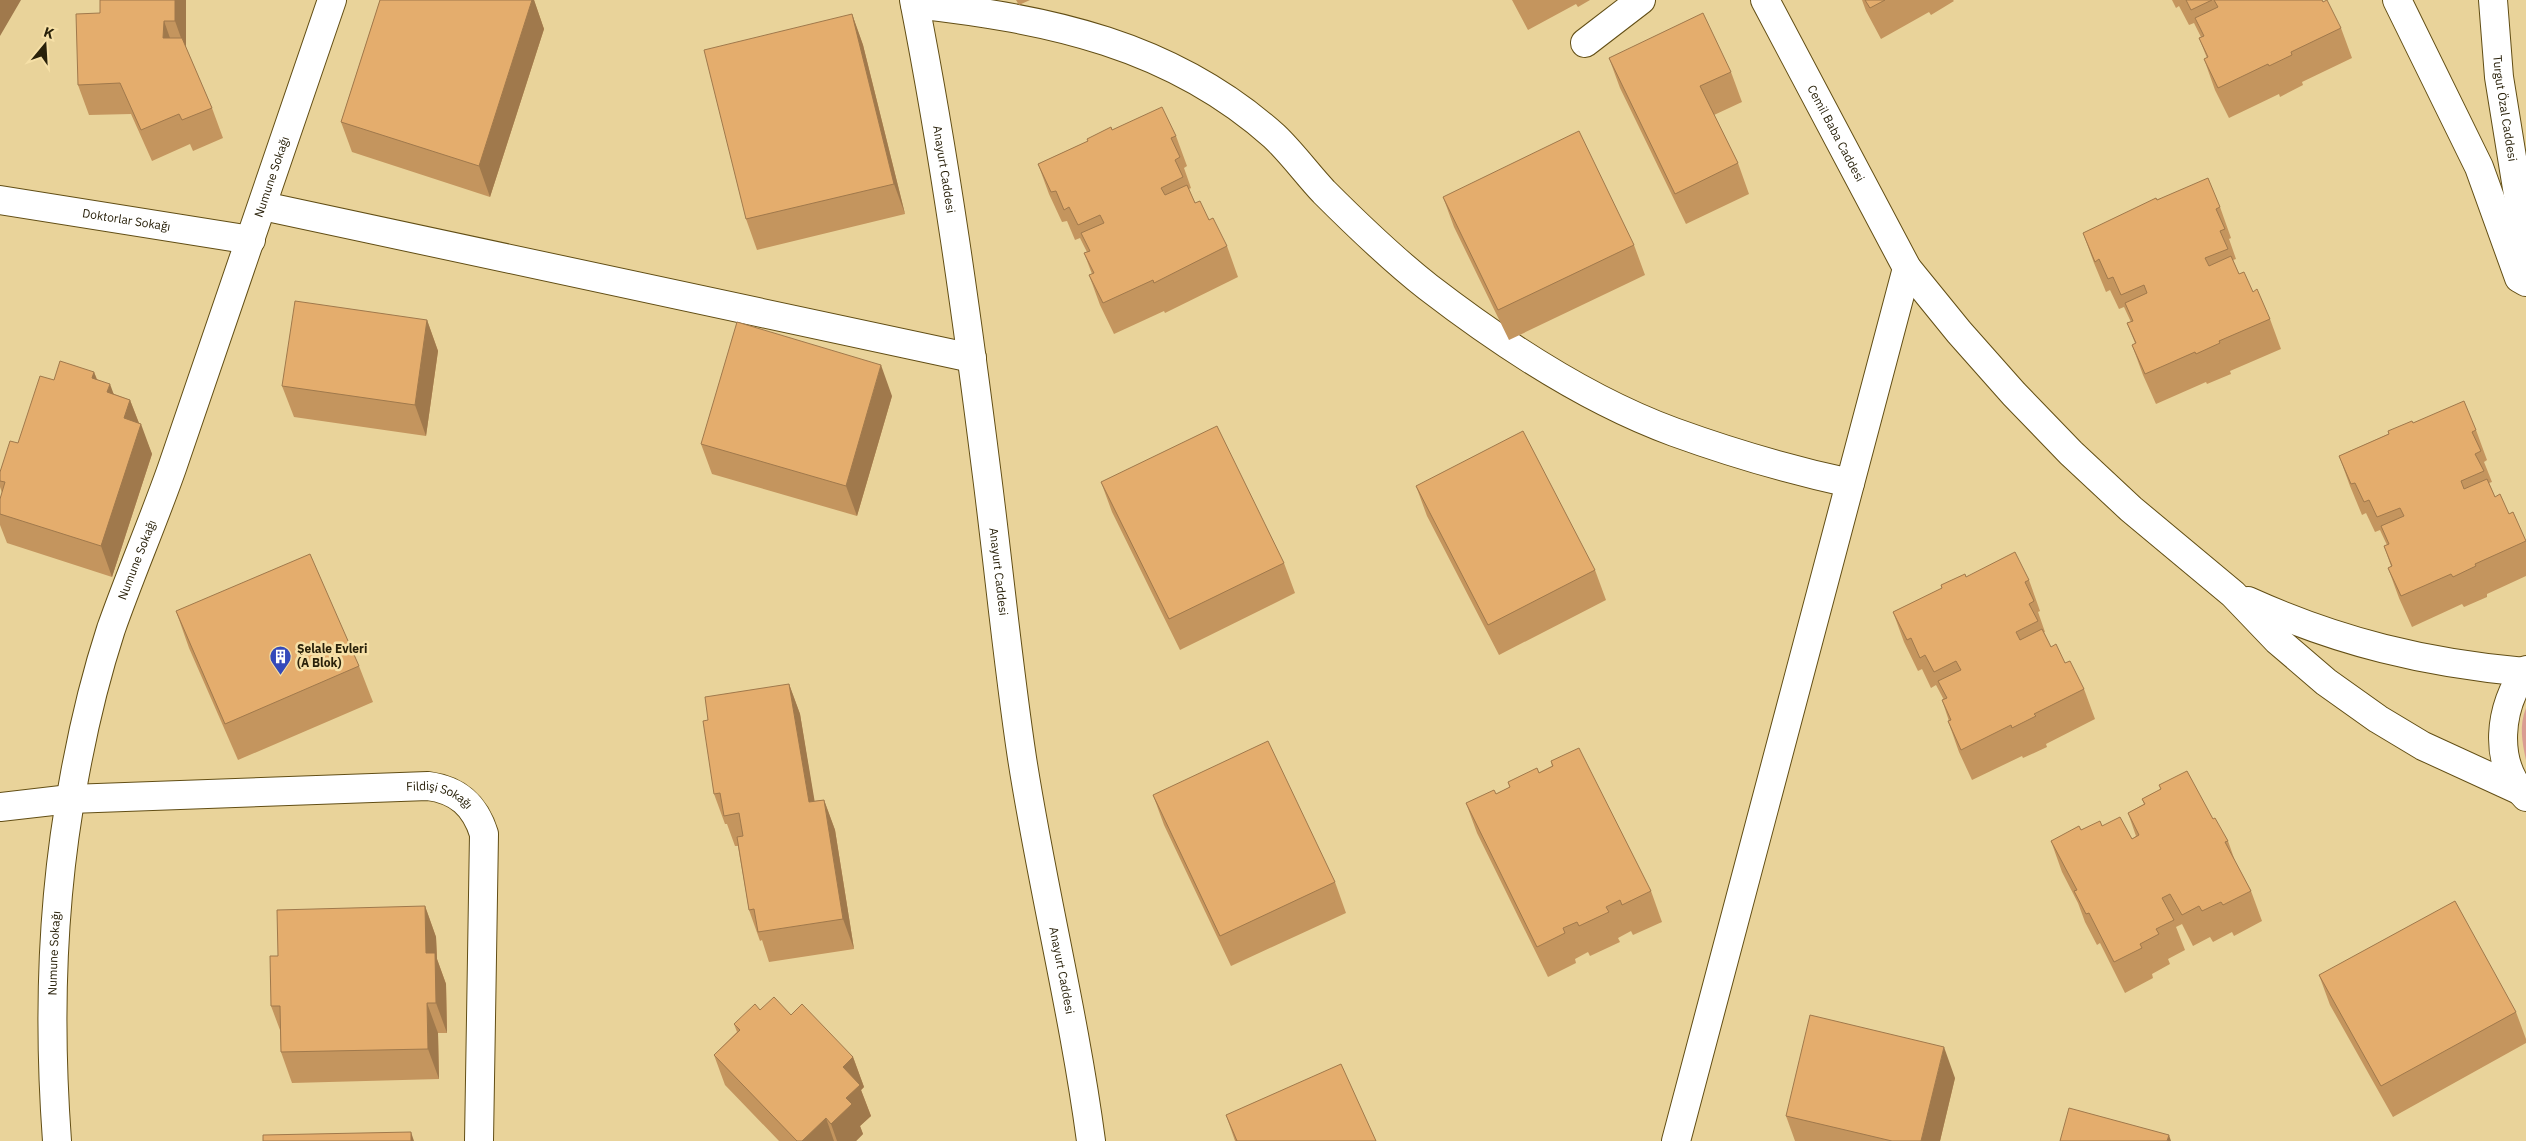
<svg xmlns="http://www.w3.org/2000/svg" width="2526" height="1141" viewBox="0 0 2526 1141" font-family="'IBM Plex Sans',sans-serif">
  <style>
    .green { fill: #da9c92 }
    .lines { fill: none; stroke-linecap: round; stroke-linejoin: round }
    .street-casing { stroke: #624e15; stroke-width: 30 }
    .secondary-casing { stroke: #624e15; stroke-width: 30 }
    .street { stroke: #fff; stroke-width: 28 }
    .secondary { stroke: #fff; stroke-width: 28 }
    .wall { fill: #c4955e }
    .shaded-wall { fill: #a0794c }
    .building { fill: #e4ad6d; stroke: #a0794c }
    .labels { text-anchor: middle; stroke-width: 5; stroke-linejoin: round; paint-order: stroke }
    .street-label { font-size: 12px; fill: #29210a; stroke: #f6e0a7 }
    .poi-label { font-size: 12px; font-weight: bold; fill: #29210a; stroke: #f6e0a7; text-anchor: start }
  </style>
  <rect width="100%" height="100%" fill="#e9d39a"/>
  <path class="green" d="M2526 708V760C2522 742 2519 725 2526 708Z"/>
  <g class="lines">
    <defs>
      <g id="street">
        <path id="s1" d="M914 0C945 158 967 317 987 476 999 570 1008 665 1022 758 1042 887 1074 1013 1091 1141"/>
        <path id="s2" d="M1765 0 1907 268 1959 332 2014 394 2071 453 2131 509 2233 594 2277 640 2326 682 2378 719 2423 746 2519 790"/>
        <path d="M2397 0 2479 167 2519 278 2526 282"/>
        <path d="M915 4C1048 19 1171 44 1274 136 1292 153 1307 174 1324 192 1357 225 1391 258 1428 287 1502 344 1586 400 1674 432 1732 453 1790 470 1850 483"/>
        <path d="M1585 43 1641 0"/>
        <path id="s3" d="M0 200 251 240"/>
        <path d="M263 206 972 358"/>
        <path d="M2248 601C2339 642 2425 663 2525 672"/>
        <path id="s4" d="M0 807 70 799 428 786C458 790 475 805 484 834L479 1141"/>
        <path id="s5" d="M57 1141C48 1019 51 900 74 779 83 729 95 678 111 629 130 575 153 522 172 468 226 312 279 156 332 0"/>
        <path d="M1676 1141 1907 268"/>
      </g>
      <g id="secondary">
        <path id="s6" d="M2493 0 2499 77 2526 244"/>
        <path d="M2526 670C2499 706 2492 763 2526 797"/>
      </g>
    </defs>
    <use href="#street" class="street-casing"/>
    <use href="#secondary" class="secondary-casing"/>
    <use href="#street" class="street"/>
    <use href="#secondary" class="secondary"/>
  </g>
  <path class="wall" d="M186 0V48L212 108 223 138 193 151 190 144 152 161 131 114 89 115 78 85 100 13Z
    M380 0H534L544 29 490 197 352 152 341 122Z
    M1016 0H1030L1019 5Z
    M1512 0H1590L1578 7 1576 4 1528 30Z
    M1862 0H1953L1954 1 1931 15 1929 12 1881 39 1866 11Z
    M2172 0H2322L2341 28 2352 58 2302 82 2303 85 2280 97 2279 94 2229 118 2215 90 2204 59 2207 58 2199 38 2201 37 2194 23 2189 25 2179 6 2176 8Z
    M852 14 863 45 905 214 757 250 746 219Z
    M1609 58 1731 72 1742 102 1714 115 1738 163 1749 194 1686 224 1620 88Z
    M1112 130 1176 136 1187 166 1184 168 1191 188 1189 189 1195 203 1209 220 1227 246 1238 277 1165 313 1164 311 1114 334 1100 305 1089 275 1092 274 1084 253 1087 252 1080 238 1075 240 1067 221 1062 222 1049 194 1038 164Z
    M1443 197 1634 245 1645 275 1509 340 1454 227Z
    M2157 200 2220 207 2231 238 2229 239 2236 259 2233 260 2239 274 2253 292 2270 319 2281 349 2230 371 2231 374 2207 384 2206 382 2156 404 2143 375 2132 345 2135 343 2127 323 2131 322 2124 307 2119 309 2110 290 2106 292 2094 263 2083 233Z
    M427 320 438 351 426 436 294 417 282 386Z
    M94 372 97 379 114 394 130 400 139 423 152 454 112 577 7 543 0 525V499L2 493 0 487V472L18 443Z
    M892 396 857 516 712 474 701 444Z
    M2413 423 2476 430 2487 460 2484 462 2492 482 2489 483 2495 497 2509 514 2513 512 2526 542V576L2487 594V597L2464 607 2462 604 2412 627 2399 598 2388 568 2391 566 2384 546 2387 545 2380 530 2375 532 2366 513 2362 515 2350 486 2339 456Z
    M1101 482 1284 563 1295 593 1180 650 1112 512Z
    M1416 486 1595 570 1606 600 1499 655 1427 516Z
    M1966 577 2029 580 2040 611 2038 612 2045 632H2044L2051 647 2065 663 2084 689 2095 719 2046 744 2047 747 2023 758 2022 756 1972 780 1959 752 1948 721H1949L1942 700H1944L1936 685 1931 688 1922 669 1918 671 1904 642 1893 612Z
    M176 611 359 666 373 702 238 760 189 648Z
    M789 684 800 714 814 801 824 800 835 830 854 949 769 962 762 940 760 941 749 910 738 846H735L727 824H725L714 794 708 720Z
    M1551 761 1651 891 1662 922 1633 935 1631 931 1618 938 1620 942 1590 956 1588 952 1575 959 1576 963 1548 977 1477 833 1466 803 1496 794 1552 766Z
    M2159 785 2213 819 2228 841 2235 861 2251 891 2262 921 2234 936 2232 932 2213 942 2210 937 2193 946 2182 924 2176 927 2185 950 2168 959 2170 964 2152 974 2153 978 2125 993 2100 943 2097 945 2085 922 2078 903 2062 872 2051 841 2081 830 2102 826 2132 839 2136 836 2128 813 2144 804 2142 799 2161 789Z
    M1153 795 1335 882 1346 913 1231 966 1164 825Z
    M425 906 436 937 437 959 446 984 447 1033H438L439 1079 292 1083 281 1052 280 1030 271 1006 278 956Z
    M2319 975 2516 1012 2526 1039V1043L2393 1117 2330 1005Z
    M760 1010 791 1015 853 1057 864 1087 861 1090 871 1116 860 1126 863 1134 856 1141H779L725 1085 714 1055 737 1032 734 1024Z
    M1955 1078 1940 1141H1795L1786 1116Z
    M1226 1115 1376 1141H1235Z"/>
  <path class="shaded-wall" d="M0 0H21L0 36Z
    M175 0H186V52L175 21Z
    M532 0H534L544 29 490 197 479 166Z
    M852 14 863 45 905 214 894 184Z
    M164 21 175 52 163 38Z
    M427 320 438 351 426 436 415 405Z
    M881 365 892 396 857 516 846 486Z
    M94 372 105 403 92 378Z
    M110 384 121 414 107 392Z
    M130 400 140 426 141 424 152 454 112 577 101 546 124 418Z
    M789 684 800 714 820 833 809 802Z
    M824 800 835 830 854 949 843 919Z
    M425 906 436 937 437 959 446 984 447 1033 436 1003 426 953Z
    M427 1003 438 1033 439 1079 428 1049Z
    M1944 1047 1955 1078 1940 1141H1921Z
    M853 1057 864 1087 861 1090 871 1116 860 1126 863 1134 856 1141H837L831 1124 846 1098 843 1067Z
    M826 1118 834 1141H802Z
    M411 1132 414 1141H411Z
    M2169 1135 2171 1141H2167Z"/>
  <path class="building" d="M100 0H175V21H164L163 38H182L212 108 182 120 179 114 141 130 120 83 78 85 76 14 100 13Z
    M380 0H532L479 166 341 122Z
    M1865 0H1885L1870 8Z
    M2186 0H2212L2191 10Z
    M2214 0H2322L2323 2 2327 0 2341 28 2291 52 2292 55 2269 66 2268 64 2218 88 2204 59 2208 57 2199 38 2204 36 2195 18 2218 7Z
    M1703 13 1731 72 1700 86 1738 163 1675 194 1609 58Z
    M852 14 894 184 746 219 704 50Z
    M1162 107 1176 136 1171 138 1180 157 1175 160 1183 177 1161 188 1165 195 1187 185 1195 203 1200 201 1209 220 1213 218 1227 246 1154 283 1153 280 1103 303 1089 275 1094 273 1084 253 1090 251 1081 233 1104 223 1100 215 1078 225 1069 207 1064 210 1056 191 1051 192 1038 164 1088 141 1087 139 1111 127 1112 130Z
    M1579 131 1634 245 1498 310 1443 197Z
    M2208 178 2220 207 2216 209 2225 229 2220 231 2228 249 2205 258 2209 266 2231 256 2239 274 2244 272 2253 292 2257 289 2270 319 2219 341 2220 343 2196 354 2195 352 2145 374 2132 345 2136 343 2127 323 2133 321 2125 303 2147 293 2144 285 2121 295 2113 277 2108 279 2099 259 2095 262 2083 233 2156 198 2157 200Z
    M295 301 427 320 415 405 282 386Z
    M737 322 881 365 846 486 701 444Z
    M60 361 94 372 92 378 110 384 107 392 130 400 124 418 141 424 101 546 0 514V499L5 482 0 481V472L10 441 18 443 40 376 54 380Z
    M2464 401 2476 430 2472 432 2481 451 2475 454 2484 471 2461 481 2464 489 2487 479 2495 497 2500 494 2509 514 2513 512 2526 541 2475 564 2476 566 2453 577 2451 574 2401 596 2388 568 2392 566 2384 546 2389 544 2381 526 2404 516 2400 508 2377 517 2369 500 2364 502 2355 483 2351 484 2339 456 2389 434 2388 431 2412 421 2413 423Z
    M1217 426 1284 563 1169 619 1101 482Z
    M1523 431 1595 570 1488 625 1416 486Z
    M2015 552 2029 580 2025 582 2034 601 2029 604 2038 621 2016 632 2020 640 2042 629 2051 647 2056 644 2065 663 2070 661 2084 689 2034 714 2036 716 2012 728 2011 725 1961 750 1948 721 1951 720 1942 700 1947 698 1938 681 1961 670 1956 661 1934 672 1925 655 1920 658 1911 638 1907 640 1893 612 1942 588 1941 585 1965 574 1966 577Z
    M310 554 359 666 225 724 176 611Z
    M789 684 809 802 824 800 843 919 758 932 754 909 749 910 737 837 743 836 739 813 724 816 720 793 714 794 703 721 708 720 705 697Z
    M1268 741 1335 882 1220 936 1153 795Z
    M1579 748 1651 891 1622 905 1620 900 1606 907 1609 912 1579 926 1577 922 1563 928 1565 933 1537 947 1466 803 1494 790 1496 794 1510 787 1508 782 1537 768 1539 773 1553 766 1551 761Z
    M2187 771 2213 819 2215 818 2228 841 2225 842 2251 891 2223 905 2221 902 2202 911 2199 906 2182 915 2170 894 2162 898 2174 920 2156 929 2159 934 2140 944 2142 948 2114 962 2089 913 2086 914 2074 891 2077 890 2051 841 2079 826 2081 830 2100 821 2102 826 2120 817 2132 839 2139 835 2128 813 2145 804 2142 799 2161 789 2159 785Z
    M2455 901 2516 1012 2381 1086 2319 975Z
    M425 906 426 953H435L436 1003H427L428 1049 281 1052 280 1006H271L270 956H278L277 910Z
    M774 997 791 1015 802 1004 853 1057 843 1067 860 1085 846 1098 852 1104 831 1124 826 1118 802 1141H797L714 1055 740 1030 734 1024 755 1004 760 1010Z
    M1810 1015 1944 1047 1921 1141H1892L1786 1116Z
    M1341 1064 1376 1141H1237L1226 1115Z
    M2069 1108 2169 1135 2167 1141H2060Z
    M411 1132V1141H263V1135Z"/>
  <defs>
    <symbol id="building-pin" viewBox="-11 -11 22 30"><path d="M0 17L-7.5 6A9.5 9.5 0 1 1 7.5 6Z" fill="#3349ba" stroke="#f6e0a7"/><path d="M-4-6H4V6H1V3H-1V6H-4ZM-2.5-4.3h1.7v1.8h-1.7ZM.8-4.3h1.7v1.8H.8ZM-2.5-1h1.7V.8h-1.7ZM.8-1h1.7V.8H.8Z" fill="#fff"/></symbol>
  </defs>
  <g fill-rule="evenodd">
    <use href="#building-pin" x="268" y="644" width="25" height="34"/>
  </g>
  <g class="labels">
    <g class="street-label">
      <text dy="4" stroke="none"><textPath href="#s6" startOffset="109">Turgut Özal Caddesi</textPath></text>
      <text dy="4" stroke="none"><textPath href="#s2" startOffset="151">Cemil Baba Caddesi</textPath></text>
      <text dy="4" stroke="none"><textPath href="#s1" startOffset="172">Anayurt Caddesi</textPath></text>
      <text dy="4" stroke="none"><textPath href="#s5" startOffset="998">Numune Sokağı</textPath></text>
      <text dy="4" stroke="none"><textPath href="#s3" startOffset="128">Doktorlar Sokağı</textPath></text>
      <text dy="4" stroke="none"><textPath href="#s5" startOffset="592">Numune Sokağı</textPath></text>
      <text dy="4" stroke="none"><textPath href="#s1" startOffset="578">Anayurt Caddesi</textPath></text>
      <text dy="4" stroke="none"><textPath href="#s4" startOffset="442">Fildişi Sokağı</textPath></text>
      <text dy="4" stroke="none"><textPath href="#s5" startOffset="188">Numune Sokağı</textPath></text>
      <text dy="4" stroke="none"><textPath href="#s1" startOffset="982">Anayurt Caddesi</textPath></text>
    </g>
    <g class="poi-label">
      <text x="297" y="653">Şelale Evleri<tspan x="297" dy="14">(A Blok)</tspan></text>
    </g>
  </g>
  <g transform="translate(45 45) rotate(18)" stroke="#f6e0a7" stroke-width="4" paint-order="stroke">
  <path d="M0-4L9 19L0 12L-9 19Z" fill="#29210a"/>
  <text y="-8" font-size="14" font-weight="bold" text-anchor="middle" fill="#29210a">K</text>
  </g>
</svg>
